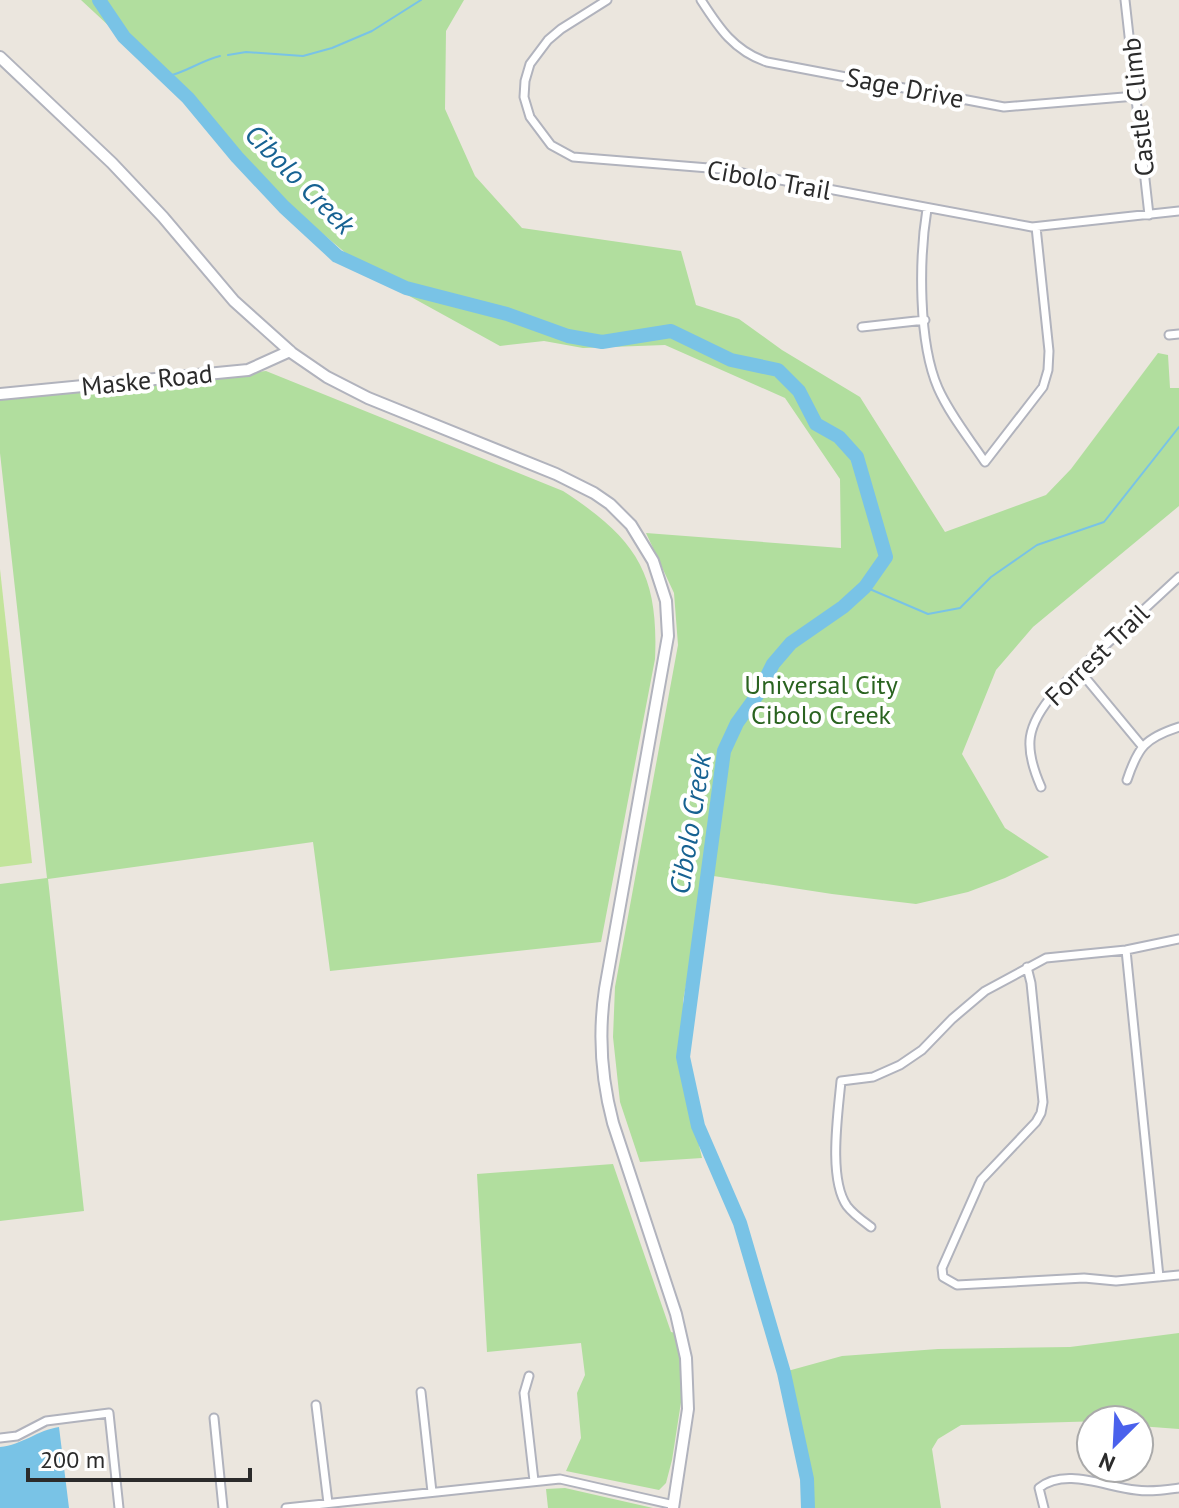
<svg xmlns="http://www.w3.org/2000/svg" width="1179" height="1508" viewBox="0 0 1179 1508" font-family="'PT Sans',sans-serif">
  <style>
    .green { fill: #b1de9e }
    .pitch { fill: #c2e49b }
    .water { fill: #79c3e6 }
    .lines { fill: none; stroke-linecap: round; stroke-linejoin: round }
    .stream { stroke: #79c3e6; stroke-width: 2 }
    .river { stroke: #79c3e6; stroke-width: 14 }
    .street-casing { stroke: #b1b3bd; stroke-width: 11 }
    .secondary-casing { stroke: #b1b3bd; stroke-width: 14 }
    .street { stroke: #fff; stroke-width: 7 }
    .secondary { stroke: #fff; stroke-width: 10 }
    .labels { text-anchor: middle; stroke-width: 8; stroke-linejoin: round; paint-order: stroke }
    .street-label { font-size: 26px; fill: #2b2b2b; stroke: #fff }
    .park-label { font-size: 26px; fill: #2a6320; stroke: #fff }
    .water-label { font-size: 28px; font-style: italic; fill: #176292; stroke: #fff }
  </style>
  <rect width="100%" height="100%" fill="#ebe6de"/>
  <path class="green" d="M81 0H464L446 31 445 109 475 176 522 228 681 251 696 305 739 319 782 350 860 397 945 532 1046 495 1071 469 1158 353 1168 355 1170 388H1179V506L1033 627 996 670 962 754 1005 828 1049 857 1005 878 968 892 916 904 832 894 707 875 683 1001 686 1089 702 1158 640 1162 620 1102 613 1037 615 987 678 645 674 593 646 533 841 548 840 479 785 398 665 345 583 348 544 341 500 346 373 276 228 154 164 77Z
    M266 371 563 491C635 538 659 572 655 659L601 942 330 971 313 842 48 879 84 1211 0 1221V884L47 878 0 453V400Z
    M613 1164 671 1332 676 1333 684 1383 672 1460 666 1483 659 1490 566 1471 581 1438 577 1393 585 1375 581 1343 487 1352 477 1174Z
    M1179 1333V1429L1139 1426V1420L961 1425 938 1439 932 1449 941 1508H812C808 1462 801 1415 784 1372L842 1356 938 1349 1070 1347Z
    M565 1488 653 1508H548L546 1489Z"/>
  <path class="pitch" d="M0 569 32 863 0 867Z"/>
  <path class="water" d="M59 1427 69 1508H0V1447C22 1445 38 1430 59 1427Z"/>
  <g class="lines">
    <path class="stream" d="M228 55 246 52 303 56 332 48 372 31 421 0
      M165 77C185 73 200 61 220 56
      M865 587 928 614 960 608 991 577 1037 545 1104 522 1179 427"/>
    <path class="river" d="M99 0 124 37 188 98 237 157 284 207 337 256 406 288 507 314 568 336 602 342 671 331 731 360 778 370 799 391 816 424 839 437 857 457 886 557 865 587 843 607 791 643 773 664 758 694 737 723 724 751 683 1057 698 1126 740 1223 784 1373 807 1479 808 1508"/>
    <defs>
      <path id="street" d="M607 0 561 29 548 40 530 64 525 81 524 97 530 117 551 145 573 157 721 169 1032 227 1179 211
        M701 0C719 28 734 51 767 62L1004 107 1136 96
        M1125 0 1149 215
        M927 209C919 258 918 342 938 388 950 415 969 438 985 462L1043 387 1048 370 1049 351 1036 227
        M862 327 925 320
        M1169 335 1179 334
        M1079 670 1142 746
        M1127 780C1138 747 1145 738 1179 727
        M1041 787C1023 746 1026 726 1055 692L1179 577
        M1126 950 1159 1277
        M1027 967 1031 983 1043 1102 1041 1113 1036 1122 981 1180 942 1268 943 1277 957 1285 1084 1278 1116 1281 1179 1275
        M871 1227C863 1221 853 1214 847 1206 828 1179 838 1114 841 1081L873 1077 900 1065 922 1050 952 1019 985 991 1046 958 1126 950 1179 939
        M529 1376 524 1393 534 1481
        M421 1392 432 1492
        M316 1405 328 1503
        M214 1418 223 1508
        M0 1438 17 1436 46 1421 109 1413 119 1508
        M286 1508 560 1479 674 1505
        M1044 1508 1039 1488C1065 1467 1106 1487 1136 1490 1151 1492 1164 1490 1179 1488"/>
      <path id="secondary" d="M0 57 112 163 163 217 234 301 292 353 327 377 368 398 556 474 594 493 610 504 631 525 653 561 666 601 668 636 605 989C598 1035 601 1078 613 1123L676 1314 686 1358 688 1409 673 1508
        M0 394 248 370 290 351"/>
    </defs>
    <use href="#street" class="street-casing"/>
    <use href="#secondary" class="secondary-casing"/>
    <use href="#street" class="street"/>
    <use href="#secondary" class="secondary"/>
  </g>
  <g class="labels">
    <g class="street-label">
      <text transform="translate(905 88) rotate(11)" y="9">Sage Drive</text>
      <text transform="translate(1138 107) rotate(-96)" y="9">Castle Climb</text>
      <text transform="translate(769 180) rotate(10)" y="9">Cibolo Trail</text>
      <text transform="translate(147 380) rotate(-6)" y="9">Maske Road</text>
      <text transform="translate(1097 655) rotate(-44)" y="9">Forrest Trail</text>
    </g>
    <g class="park-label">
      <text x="821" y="694">Universal City<tspan x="821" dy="30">Cibolo Creek</tspan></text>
    </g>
    <g class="water-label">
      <text transform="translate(300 179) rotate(45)" y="10">Cibolo Creek</text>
      <text transform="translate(690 824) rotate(-81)" y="10">Cibolo Creek</text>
    </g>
  </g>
  <g transform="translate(1115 1444) rotate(204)"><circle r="38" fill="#ffffff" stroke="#aaaaaa" stroke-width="2"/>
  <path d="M0-6L14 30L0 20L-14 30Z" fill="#4a61ec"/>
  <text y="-12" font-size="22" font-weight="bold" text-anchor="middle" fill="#2b2b2b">N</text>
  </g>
  <path d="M28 1468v12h222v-12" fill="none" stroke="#2b2b2b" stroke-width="4"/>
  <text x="40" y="1468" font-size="24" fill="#2b2b2b" stroke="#ffffff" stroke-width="6" paint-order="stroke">200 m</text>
</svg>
